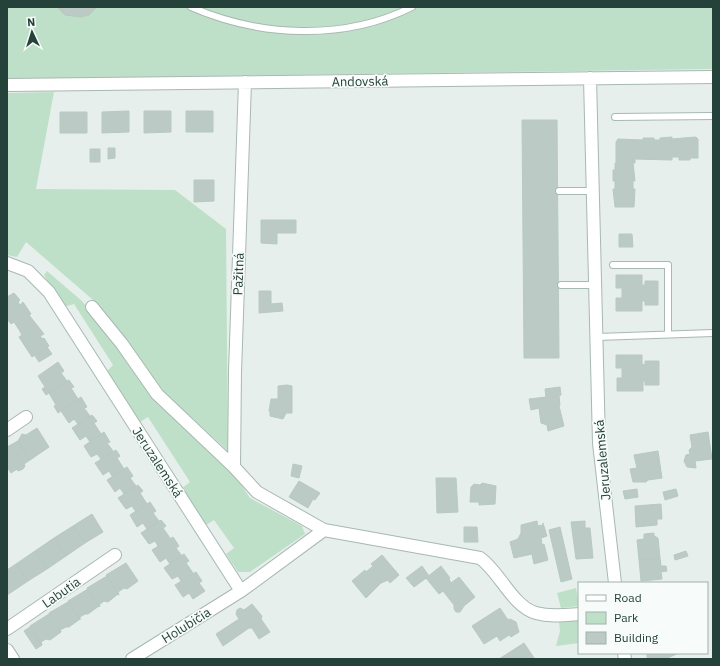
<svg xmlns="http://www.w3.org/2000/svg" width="720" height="666" viewBox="0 0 720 666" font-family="'IBM Plex Sans',sans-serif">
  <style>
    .green { fill: #bfe0c8 }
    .building { fill: #bbcac4; stroke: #b8c9c2 }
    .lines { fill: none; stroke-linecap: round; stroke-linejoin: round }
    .service-casing { stroke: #a8b8b2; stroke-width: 8 }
    .minor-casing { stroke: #a8b8b2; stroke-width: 14 }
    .service { stroke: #fff; stroke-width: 6 }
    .minor { stroke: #fff; stroke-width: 12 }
    .labels { text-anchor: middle; stroke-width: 3.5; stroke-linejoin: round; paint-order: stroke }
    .street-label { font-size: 13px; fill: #24423a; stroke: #f7fbf9 }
  </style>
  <rect width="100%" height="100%" fill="#e6efeb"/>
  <path class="green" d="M7 7H713V69L7 79Z
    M54 92 36 189 175 190 226 229 228 451 164 392 100 306 26 242 17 257 7 255V93Z
    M47 271 82 301 161 403 232 471 250 498 302 526 305 534 250 572H238L226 554 234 548 214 520 206 525 182 488 190 482 148 417 140 422 106 372 113 365 74 304 64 307 44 275Z
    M576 588 579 606 561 608 557 593Z
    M579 619V643L556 646 560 631 559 621Z"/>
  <path class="building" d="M57 7H97L89 15 81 17 65 15Z
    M129 111V132L102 133V112Z
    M144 111H171V132L144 133Z
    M186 111H213V132H186Z
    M60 112H87V133H60Z
    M522 120H557L559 358H524Z
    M672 137V139L696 137 698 139V158H690V160H679V157H672V160L635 159V163H633L635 181H633V189H635L634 207H615L613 189H615V181H613V170H615V163H616V142L618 139 643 140V138H654V140H660V138Z
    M108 148H115V158L108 159Z
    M90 149H95V162H90Z
    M95 149H100V162H95Z
    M194 180H214V201L194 202Z
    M261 220H296V233H277V244L261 243Z
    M619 234H632L633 247H619Z
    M616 275H642V285H645V281H658V305H645V301H642V311H616V298H622V288H616Z
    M259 291H271V304L282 303 283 311 259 313Z
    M14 293 20 300 18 302 20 305 23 302 31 314 29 315 44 334 40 336 43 339 44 338 49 346 32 357 19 337 22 335 18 328 14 322 11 324 7 319V297Z
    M47 347 52 354 39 362 35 356Z
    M616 355H642V364L645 365V361H659V385H645V381H643V391H617V378H622V368H616Z
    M58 362 64 371 61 373 67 381 46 395 42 389 45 387 38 376Z
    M69 380 74 387 71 388 78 399 58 413 54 406 56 405 49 393Z
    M287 385 292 386V413H286L283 419 270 416V411H269L271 399H278V386Z
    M560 387 561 395 559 396 560 405 559 406 564 426 548 431 547 425 541 423 539 408 531 410 529 399 546 397 545 389Z
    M81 397 87 407 84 408 90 416 78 424 74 419 69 423 61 411Z
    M92 415 97 421 94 423 101 434 90 442 86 436 80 440 72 428Z
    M37 428 49 447 30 460 18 441 22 434 26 435Z
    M104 432 110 442 107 443 113 451 101 459 97 454 91 457 84 446Z
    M708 432 712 459 695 461 696 468 687 467 684 461 686 455 690 454 689 450 692 447 690 435Z
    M18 441 30 460 24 464 25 466 23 469 18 471 17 469 11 473 7 467V447Z
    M116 450 120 456 117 458 124 469 112 476 109 471 103 475 95 463Z
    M658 451 662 478 648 480 646 482H633L630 469 637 468 634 455Z
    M293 464 302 466 299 478 291 476Z
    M127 467 133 476 130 478 136 486 124 494 120 488 115 492 107 480Z
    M436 478H456L458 512 437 513Z
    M299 481 320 493 315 500 313 499 308 508 289 497Z
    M482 483 496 486 495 504 479 505V502H470L471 487 474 484 480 485Z
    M138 485 143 491 140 493 147 504 136 512 132 506 126 509 118 498Z
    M637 489 638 497 625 499 623 491Z
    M676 489 678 496 665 500 663 492Z
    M150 502 156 511 153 513 159 521 147 529 143 523 137 527 130 515Z
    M661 504 662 519H657V525L636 527 635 506Z
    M92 514 103 532 85 543 73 526Z
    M161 520 166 526 163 528 170 538 158 546 155 541 149 544 141 533Z
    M537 521 538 526 543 525V523L547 536 541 538 542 545 544 544 548 560 534 564 532 554 514 558 510 542 518 539 521 533V525Z
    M585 521V528H590L593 558 576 559 571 522Z
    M73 526 85 543 66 556 54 538Z
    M464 527H477L478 542H464Z
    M560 527 572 579 561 582 549 530Z
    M654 533V536L658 538 660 558 639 560 637 540 644 539V534Z
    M173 537 179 546 176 548 182 556 170 564 166 558 160 562 152 550Z
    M54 538 66 556 47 569 35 551Z
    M35 551 47 569 28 581 16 564Z
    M686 551 688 556 675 560 674 555Z
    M184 554 189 561 186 563 193 573 181 581 178 576 172 579 164 568Z
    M382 555 399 575 390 583 388 580 381 583 366 598 352 581 365 570 366 572 373 566 371 564Z
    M660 558 661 566H666L667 571 661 572 662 579 641 581 639 560Z
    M126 563 138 581 127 589 124 588 118 592 119 595 106 575Z
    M16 564 28 581 7 595V570Z
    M422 566 429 576 414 587 406 578Z
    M441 566 450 578 449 579 451 583 459 577 475 597 464 606 460 612H456L454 609V605L443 591 439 594 426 578Z
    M196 572 202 581 199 583 205 591 193 599 189 593 183 597 175 585Z
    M107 576 118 594 108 602 104 601 99 605 100 607 87 588Z
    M88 589 99 606 88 614H85L80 617V620L68 601Z
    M68 602 80 619 69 627H66L60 630 61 632 49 613Z
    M252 604 262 616 261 619 270 632 259 639 252 628H249L223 646 216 634 239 619 236 614 237 610 240 608 244 610Z
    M500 608 508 620 510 619 516 622 519 632 511 637 509 635 500 641 497 636 484 644 472 626Z
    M49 614 61 632 50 640 46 639 41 642 42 645 30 626Z
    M30 627 42 645 36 649 24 631Z
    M524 643 534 658 532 659H499Z
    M647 653H679L665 659H647Z"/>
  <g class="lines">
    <defs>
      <path id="service" d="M191 7C260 37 344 41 412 7
        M615 117 713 116
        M559 191H593
        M613 265H668V334
        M561 285H596
        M597 337 713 333"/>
      <path id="minor" d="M590 78 599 443 615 583
        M7 85 713 77
        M7 263 28 271 49 292 241 591
        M92 307 122 344 157 394 234 467 257 492 324 530 480 558C499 571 513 607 536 613 550 617 565 615 579 614
        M7 430 26 417
        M234 467 235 372 245 82
        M7 629 115 555
        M7 650 13 659
        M624 653 625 659
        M132 659 241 591 324 530"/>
    </defs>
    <use href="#service" class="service-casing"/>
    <use href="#minor" class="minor-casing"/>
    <use href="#service" class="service"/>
    <use href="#minor" class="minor"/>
  </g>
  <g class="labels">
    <g class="street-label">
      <text transform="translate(360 81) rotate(-1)" y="5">Andovská</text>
      <text transform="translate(238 274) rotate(-88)" y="5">Pažitná</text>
      <text transform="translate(602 460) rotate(-95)" y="5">Jeruzalemská</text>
      <text transform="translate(158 462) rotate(57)" y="5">Jeruzalemská</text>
      <text transform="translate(61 592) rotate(-35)" y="5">Labutia</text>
      <text transform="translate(186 625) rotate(-32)" y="5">Holubičia</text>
    </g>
  </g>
  <rect width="720" height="666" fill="none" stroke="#24423a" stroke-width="16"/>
  <rect x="578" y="582" width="130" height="72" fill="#f7fbf9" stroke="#a3b1ad"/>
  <rect x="586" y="595" width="20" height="6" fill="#ffffff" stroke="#a3b1ad"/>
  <text x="614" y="602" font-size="12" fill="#24423a">Road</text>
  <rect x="586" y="612" width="20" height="12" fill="#bfe0c8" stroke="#a3b1ad"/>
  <text x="614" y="622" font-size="12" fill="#24423a">Park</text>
  <rect x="586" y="632" width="20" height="12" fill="#bbcac4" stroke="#a3b1ad"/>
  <text x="614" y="642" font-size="12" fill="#24423a">Building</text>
  <g transform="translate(32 32) rotate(356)" stroke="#f7fbf9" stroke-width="3" paint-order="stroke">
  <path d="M0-3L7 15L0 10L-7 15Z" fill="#24423a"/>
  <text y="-6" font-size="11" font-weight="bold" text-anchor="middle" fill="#24423a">N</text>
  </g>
</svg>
